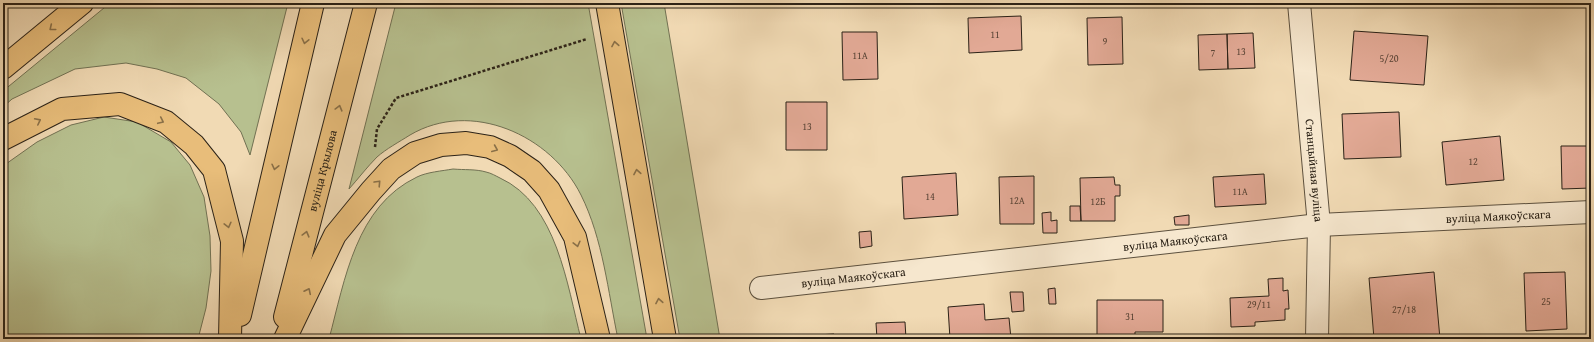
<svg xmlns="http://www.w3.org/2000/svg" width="1594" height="342" viewBox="0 0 1594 342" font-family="'Gentium Book Plus',serif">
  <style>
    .green { fill: #b7c08f; stroke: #717153 }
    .building { fill: #e2a995; stroke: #2b2217 }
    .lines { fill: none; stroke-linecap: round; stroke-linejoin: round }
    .minor-casing { stroke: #5c503e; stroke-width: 24 }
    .major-casing { stroke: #2b2217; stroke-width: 24 }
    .path { stroke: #2b2217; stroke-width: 2.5; stroke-dasharray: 3 2; stroke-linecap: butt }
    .minor { stroke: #f6e7ce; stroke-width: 22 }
    .major { stroke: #e8bd7a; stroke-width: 22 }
    .oneway { stroke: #8a7048 }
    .labels { text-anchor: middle; stroke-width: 4; stroke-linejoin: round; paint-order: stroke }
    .number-label { font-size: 10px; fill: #594436 }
    .street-label { font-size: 12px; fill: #2b2217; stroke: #f6e7ce }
  </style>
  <rect width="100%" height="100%" fill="#f1dab4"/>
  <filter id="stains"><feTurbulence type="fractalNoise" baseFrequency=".005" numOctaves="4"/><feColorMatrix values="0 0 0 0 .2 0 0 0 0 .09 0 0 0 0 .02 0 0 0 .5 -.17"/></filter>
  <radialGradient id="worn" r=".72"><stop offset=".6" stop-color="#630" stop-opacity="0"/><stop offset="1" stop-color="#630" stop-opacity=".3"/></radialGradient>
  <path class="green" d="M110 3H288L250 155 241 132 219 104 186 78 157 69 126 63 75 69 12 99 3 107V91Z
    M396 3H588L647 339H618C608 292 603 239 581 195 551 135 471 99 410 135 399 142 386 149 377 157 367 167 358 179 349 189Z
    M621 3H664L720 339H680Z
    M104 117 137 122 171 142 190 165 204 197 210 236 211 271 206 308 198 339H3V166L37 142 71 125Z
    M453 169C464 170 476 169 486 172 491 173 496 176 500 178 557 204 567 285 581 339H329C345 279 356 206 417 177 427 172 442 171 453 169Z"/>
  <path class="building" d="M1021 16 1022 50 969 53 968 18Z
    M1122 17 1123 64 1088 65 1087 18Z
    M1354 31 1428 36 1424 85 1350 80Z
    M842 32H877L878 79 843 80Z
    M1253 33 1255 68 1228 69 1227 34Z
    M1227 34 1228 69 1199 70 1198 35Z
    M786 102H827V150H786Z
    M1399 112 1401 157 1344 159 1342 114Z
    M1500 136 1504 180 1446 185 1442 142Z
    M1561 146H1591V188L1562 189Z
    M956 173 958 215 904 219 902 177Z
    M1264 174 1266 204 1215 207 1213 177Z
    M1034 176V224H1000L999 177Z
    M1114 177 1115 185H1120V196H1115V221H1081L1080 178Z
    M1070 206H1080L1081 221H1070Z
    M1051 212V221L1057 220V233H1043L1042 213Z
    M1189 215V225H1175L1174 217Z
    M871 231 872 246 860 248 859 232Z
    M1434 272 1440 339H1374L1369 278Z
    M1565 272 1567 329 1526 331 1524 273Z
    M1283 278V291L1288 290 1289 309H1285V320L1255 322V326L1231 327 1230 298 1269 296 1268 279Z
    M1055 288 1056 304H1049L1048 289Z
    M1010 292H1023L1024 311 1012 312Z
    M1097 300H1163V332H1135V339H1097Z
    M984 304 985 320 1009 318 1011 339H950L948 307Z
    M905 322 906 339H877L876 323Z
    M834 334V339H781V337Z"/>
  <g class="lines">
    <defs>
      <g id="minor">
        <path id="s1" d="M1299 3 1319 225 1317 339"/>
        <path id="s2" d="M761 288 1319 225 1591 212"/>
      </g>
      <g id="major">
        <path d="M607 3 665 339"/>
        <path d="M3 68 82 3"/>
        <path d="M3 139 62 109 120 104 166 122 194 145 214 170 232 241 230 339"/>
        <path d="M240 315 313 3"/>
        <path id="s3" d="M285 317 366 3"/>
        <path d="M285 339 335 235 371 191 391 169 415 153 441 145 466 143 490 147 510 156 532 171 549 190 575 237 599 339"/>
      </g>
    </defs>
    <use href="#minor" class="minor-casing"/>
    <use href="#major" class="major-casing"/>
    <path class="path" d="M375 147 377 129 396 98 587 39"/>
    <use href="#minor" class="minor"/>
    <use href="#major" class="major"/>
  </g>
  <defs><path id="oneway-chevron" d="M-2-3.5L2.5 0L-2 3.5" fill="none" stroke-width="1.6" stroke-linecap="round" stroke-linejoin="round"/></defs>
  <g class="oneway">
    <use href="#oneway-chevron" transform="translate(52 28) rotate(141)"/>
    <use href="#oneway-chevron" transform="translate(305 41) rotate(103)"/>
    <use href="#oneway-chevron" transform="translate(615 44) rotate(-100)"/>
    <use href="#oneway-chevron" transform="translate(339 108) rotate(-75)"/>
    <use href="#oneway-chevron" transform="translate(38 121) rotate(-27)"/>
    <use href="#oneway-chevron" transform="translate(161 121) rotate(25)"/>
    <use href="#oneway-chevron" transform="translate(495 149) rotate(23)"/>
    <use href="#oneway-chevron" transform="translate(275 167) rotate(103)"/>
    <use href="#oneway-chevron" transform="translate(637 172) rotate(-100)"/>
    <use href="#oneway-chevron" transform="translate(378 183) rotate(-47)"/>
    <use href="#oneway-chevron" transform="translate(228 225) rotate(76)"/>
    <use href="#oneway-chevron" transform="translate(306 234) rotate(-75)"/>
    <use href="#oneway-chevron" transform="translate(577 244) rotate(76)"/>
    <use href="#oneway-chevron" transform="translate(308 291) rotate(-64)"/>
    <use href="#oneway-chevron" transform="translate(659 301) rotate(-100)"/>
  </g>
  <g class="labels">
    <g class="number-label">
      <text x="995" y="38">11</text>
      <text x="1105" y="45">9</text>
      <text x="1241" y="55">13</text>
      <text x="1213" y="56">7</text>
      <text x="860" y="59">11А</text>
      <text x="1389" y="62">5/20</text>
      <text x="807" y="130">13</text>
      <text x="1473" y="165">12</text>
      <text x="1240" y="195">11А</text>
      <text x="930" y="200">14</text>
      <text x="1017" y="204">12А</text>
      <text x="1098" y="205">12Б</text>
      <text x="1546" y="305">25</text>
      <text x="1259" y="308">29/11</text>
      <text x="1404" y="313">27/18</text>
      <text x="1130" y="320">31</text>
    </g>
    <g class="street-label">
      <text dy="4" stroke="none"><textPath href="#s3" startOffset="151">вуліца Крылова</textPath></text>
      <text dy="4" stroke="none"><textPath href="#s1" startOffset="168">Станцыйная вуліца</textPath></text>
      <text dy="4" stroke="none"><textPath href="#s2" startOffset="741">вуліца Маякоўскага</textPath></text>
      <text dy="4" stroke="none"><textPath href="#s2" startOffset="417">вуліца Маякоўскага</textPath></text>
      <text dy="4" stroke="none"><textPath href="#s2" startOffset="93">вуліца Маякоўскага</textPath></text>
    </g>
  </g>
  <rect width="1594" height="342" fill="none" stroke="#f1dab4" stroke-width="16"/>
  <rect x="4" y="4" width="1586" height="334" fill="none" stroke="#2b2217" stroke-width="2"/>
  <rect x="8" y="8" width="1578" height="326" fill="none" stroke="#2b2217"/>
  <rect width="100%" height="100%" filter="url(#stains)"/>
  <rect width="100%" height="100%" fill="url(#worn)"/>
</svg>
